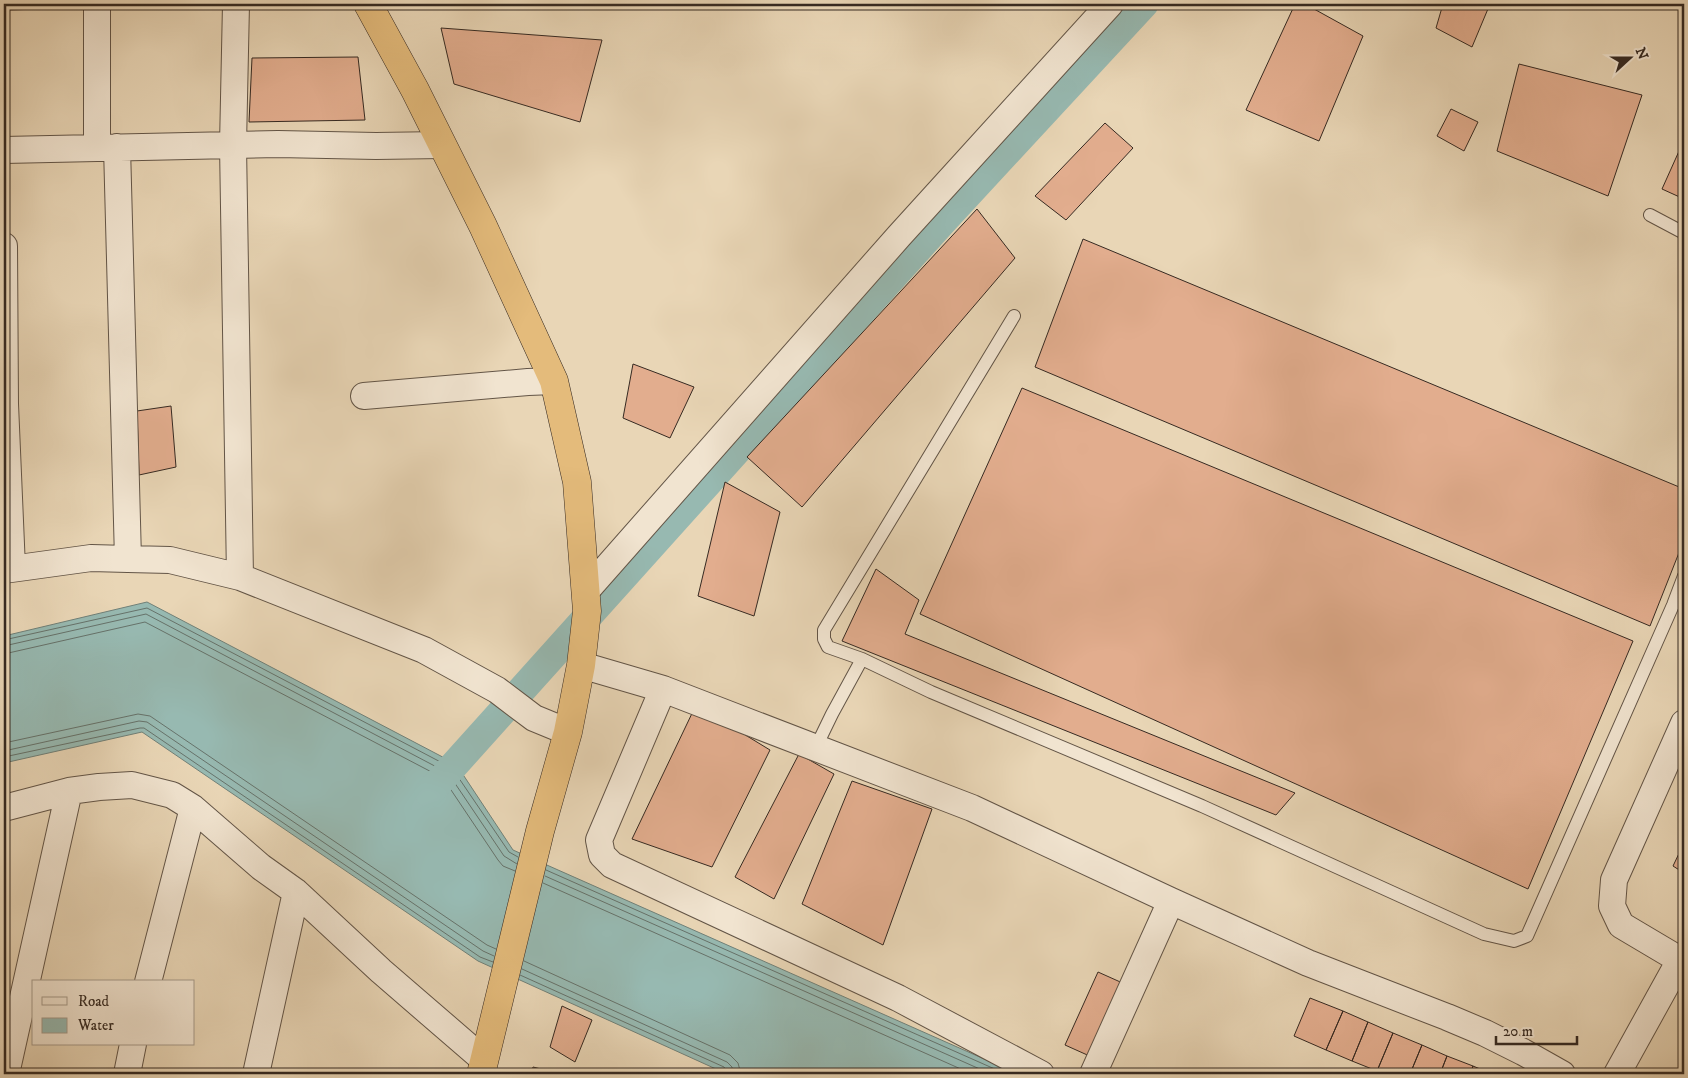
<svg xmlns="http://www.w3.org/2000/svg" width="1688" height="1078" viewBox="0 0 1688 1078" font-family="'IM FELL DW Pica',serif">
  <style>
    .water { fill: #97b9b1; stroke: #708078 }
    .lines { fill: none; stroke-linecap: round; stroke-linejoin: round }
    .shore { stroke: #66726a; stroke-width: 1 }
    .canal { stroke: #97b9b1; stroke-width: 29 }
    .building { fill: #e2ad8e; stroke: #362a22 }
    .service-casing { stroke: #635547; stroke-width: 14 }
    .minor-casing { stroke: #635547; stroke-width: 28 }
    .trunk-casing { stroke: #362a22; stroke-width: 29 }
    .service { stroke: #f1e4d0; stroke-width: 12 }
    .minor { stroke: #f1e4d0; stroke-width: 26 }
    .trunk { stroke: #e4bb7b; stroke-width: 28 }
  </style>
  <rect width="100%" height="100%" fill="#e9d6b6"/>
  <filter id="stains"><feTurbulence type="fractalNoise" baseFrequency=".004" numOctaves="4"/><feColorMatrix values="0 0 0 0 .2 0 0 0 0 .09 0 0 0 0 .02 0 0 0 .5 -.17"/></filter>
  <radialGradient id="worn" r=".72"><stop offset=".6" stop-color="#630" stop-opacity="0"/><stop offset="1" stop-color="#630" stop-opacity=".3"/></radialGradient>
  <path class="water" d="M147 602 456 764 513 850 1018 1074H727L478 961 142 732 4 763V636Z"/>
  <g class="lines">
    <path class="shore" d="M4 640 147 608 452 768 509 852 518 857
      M4 646 146 614 448 773 504 856 517 864
      M4 654 145 622 443 778 498 860 503 866 515 871
      M4 743 138 714 150 716 487 945 496 949
      M4 751 139 721 147 722 483 951 494 956
      M4 757 140 728H144L480 957 493 962
      M546 870 1006 1074
      M545 876 991 1074
      M543 883 972 1074
      M524 961 730 1055 738 1063 741 1074
      M522 969 727 1062 732 1067 733 1074
      M520 975 724 1067 726 1070 727 1074"/>
    <path class="canal" d="M429 793 943 221 1144 4"/>
  </g>
  <path class="building" d="M4 4H44V9L4 10Z
    M1295 4H1305L1363 36 1319 141 1246 110Z
    M1443 4H1490L1472 47 1436 28Z
    M441 28 602 40 580 122 454 84Z
    M358 57 365 120 249 122 252 58Z
    M1519 64 1642 95 1608 196 1497 151Z
    M1451 109 1478 122 1464 151 1437 136Z
    M1105 123 1133 148 1066 220 1035 196Z
    M1684 140V199L1662 189Z
    M977 209 1015 258 802 507 747 457Z
    M1083 239 1684 489V540L1650 626 1035 367Z
    M633 364 694 387 670 438 623 418Z
    M1022 388 1633 641 1528 889 920 614Z
    M171 406 176 467 139 475 137 411Z
    M725 482 780 512 754 616 698 596Z
    M876 569 919 600 905 634 1295 793 1276 815 842 641Z
    M696 705 770 750 712 867 632 839Z
    M799 754 834 774 774 899 735 877Z
    M852 781 932 809 883 945 802 904Z
    M1684 843V873L1673 866Z
    M1098 972 1127 985 1094 1058 1065 1045Z
    M1310 998 1343 1011 1326 1050 1294 1036Z
    M562 1006 592 1020 575 1062 550 1047Z
    M1343 1011 1368 1022 1352 1061 1326 1050Z
    M1368 1022 1393 1033 1377 1071 1352 1061Z
    M1393 1033 1422 1045 1410 1074H1385L1377 1071Z
    M1422 1045 1447 1056 1440 1074H1410Z
    M1447 1056 1473 1066 1470 1074H1440Z
    M1473 1066 1492 1074H1470Z
    M533 1067 561 1074H531Z"/>
  <g class="lines">
    <defs>
      <path id="service" d="M1650 215 1684 233
        M1014 316 824 630V639L828 647 862 659 931 692 1202 806 1484 934 1514 941 1527 936 1673 605 1684 576
        M816 747 832 714 862 659"/>
      <path id="minor" d="M236 4 233 145 240 577
        M117 147 128 559
        M97 148 278 144 376 146 442 145
        M4 150 97 148V4
        M4 246 5 404 12 568
        M364 396 528 382 554 381
        M4 570 91 558 128 559 170 560 240 577 424 650 497 690 534 718 568 732
        M586 591 899 236 1110 4
        M581 665 663 689 972 808 1171 901 1308 963 1447 1017 1485 1033 1523 1052 1562 1074
        M663 689 599 840 602 855 612 865 898 998 1041 1074
        M4 808 69 791 99 787 132 785 172 795 193 808 261 867 296 892 381 971 484 1060
        M1680 960 1621 925 1612 906 1614 880 1684 723
        M148 982 193 808
        M6 1074 69 791
        M127 1074 133 1044
        M256 1074 296 892
        M1093 1074 1171 901
        M1617 1074 1680 960 1684 961"/>
      <path id="trunk" d="M368 4 415 90 483 226 554 381 577 482 587 611 581 665 568 732 540 831 481 1074"/>
    </defs>
    <use href="#service" class="service-casing"/>
    <use href="#minor" class="minor-casing"/>
    <use href="#trunk" class="trunk-casing"/>
    <use href="#service" class="service"/>
    <use href="#minor" class="minor"/>
    <use href="#trunk" class="trunk"/>
  </g>
  <rect width="1688" height="1078" fill="none" stroke="#e9d6b6" stroke-width="20"/>
  <rect x="5" y="5" width="1678" height="1068" fill="none" stroke="#362a22" stroke-width="2.5"/>
  <rect x="10" y="10" width="1668" height="1058" fill="none" stroke="#362a22"/>
  <rect x="32" y="980" width="162" height="65" fill="#f1e4d0" stroke="#a69a8a"/>
  <rect x="42" y="997" width="25" height="8" fill="#f1e4d0" stroke="#a69a8a"/>
  <text x="78" y="1006" font-size="15" fill="#362a22">Road</text>
  <rect x="42" y="1018" width="25" height="15" fill="#97b9b1" stroke="#a69a8a"/>
  <text x="78" y="1030" font-size="15" fill="#362a22">Water</text>
  <g transform="translate(1630 58) rotate(69)" stroke="#f1e4d0" stroke-width="4" paint-order="stroke">
  <path d="M0-4L9 19L0 12L-9 19Z" fill="#362a22"/>
  <text y="-8" font-size="14" font-weight="bold" text-anchor="middle" fill="#362a22">N</text>
  </g>
  <path d="M1496 1036v8h81v-8" fill="none" stroke="#362a22" stroke-width="2.5"/>
  <text x="1503" y="1036" font-size="15" fill="#362a22" stroke="#f1e4d0" stroke-width="4" paint-order="stroke">20 m</text>
  <rect width="100%" height="100%" filter="url(#stains)"/>
  <rect width="100%" height="100%" fill="url(#worn)"/>
</svg>
